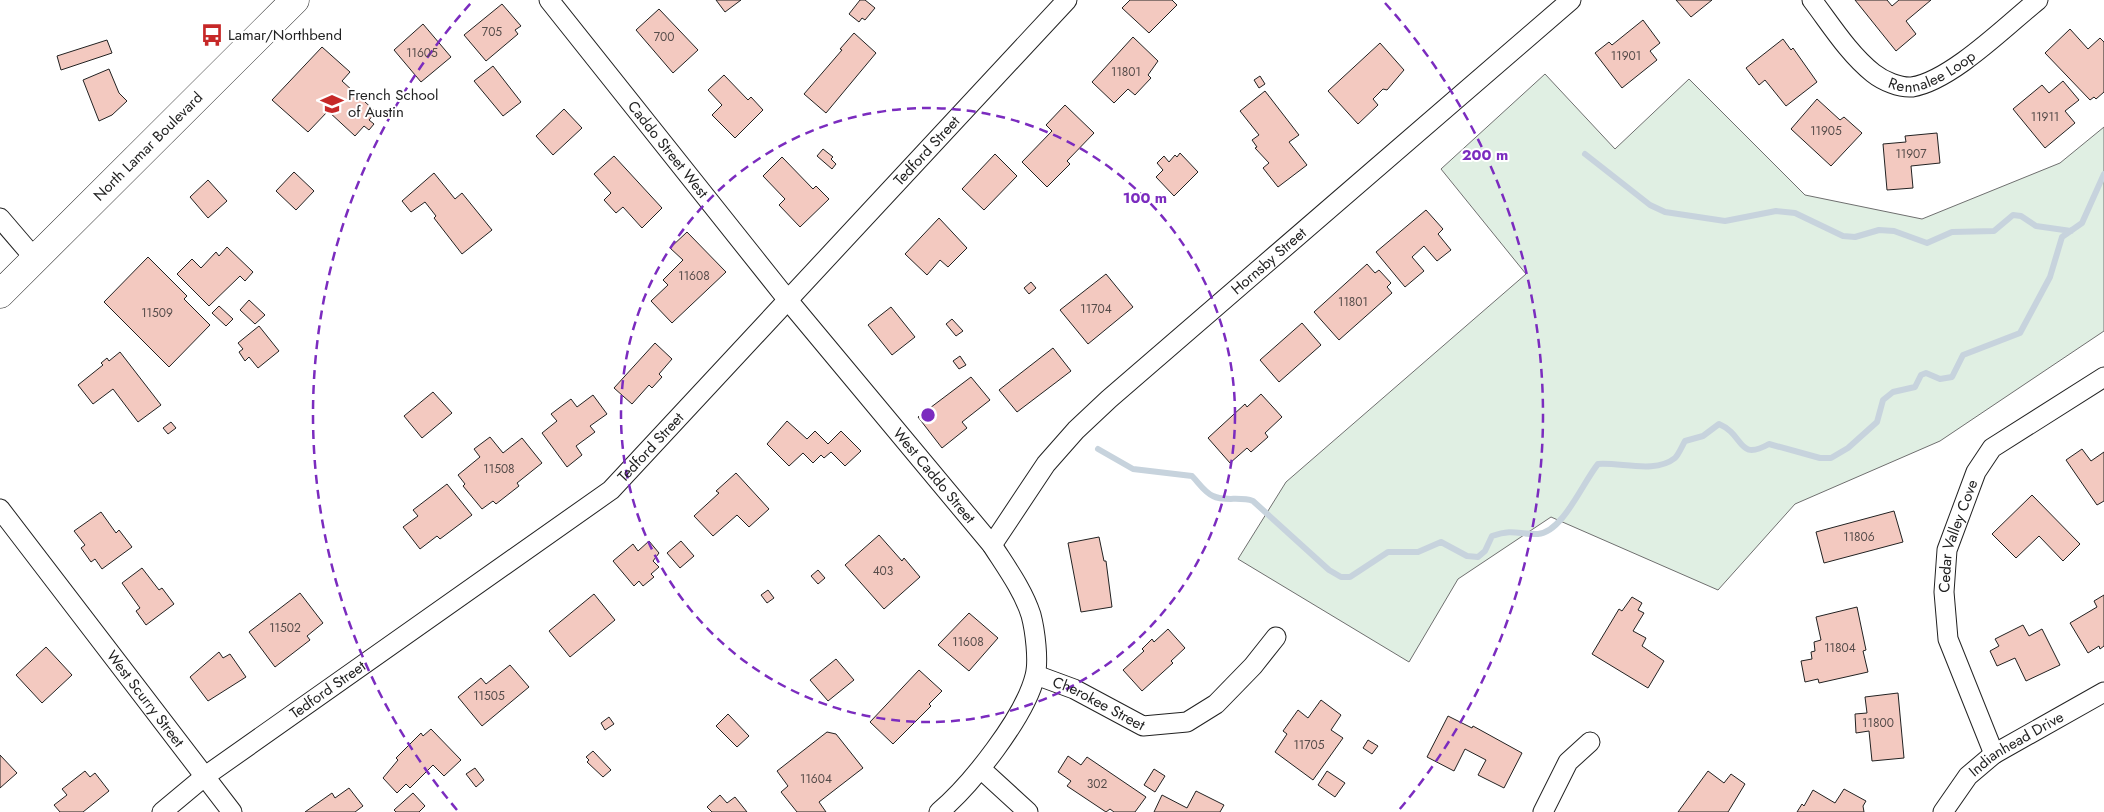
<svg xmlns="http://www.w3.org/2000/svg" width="2104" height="812" viewBox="0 0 2104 812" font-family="Jost,sans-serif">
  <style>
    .green { fill: #e0efe3; stroke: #6f6f6f }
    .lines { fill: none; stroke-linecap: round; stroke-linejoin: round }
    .stream { stroke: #c7d3dd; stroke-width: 6 }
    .building { fill: #f3c9c0; stroke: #222 }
    .minor-casing { stroke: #222; stroke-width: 21 }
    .primary-casing { stroke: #222; stroke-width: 29 }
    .minor { stroke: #fff; stroke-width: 19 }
    .primary { stroke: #fff; stroke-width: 28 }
    .ring { fill: none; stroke: #7b2cbf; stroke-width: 2.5; stroke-dasharray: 9 6 }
    .labels { text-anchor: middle; stroke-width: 4; stroke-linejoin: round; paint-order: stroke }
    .number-label { font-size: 12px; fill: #564c4a }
    .poi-label { font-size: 15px; fill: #222; stroke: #fff; text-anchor: start }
    .street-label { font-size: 15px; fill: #222; stroke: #fff }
    .centre { fill: #7b2cbf; stroke: #fff; stroke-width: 2.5 }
    .ring-label { font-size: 15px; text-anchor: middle; font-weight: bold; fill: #7b2cbf; stroke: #fff; stroke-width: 4; stroke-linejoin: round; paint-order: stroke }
  </style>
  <rect width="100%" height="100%" fill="#fff"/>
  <path class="green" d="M1545 74 1615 149 1689 79 1805 195 1922 219 2060 163 2104 127V331L1940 441 1795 504 1718 590 1551 517 1458 579 1409 662 1238 559 1286 482 1526 274 1441 169Z"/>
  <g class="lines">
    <path class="stream" d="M1585 154 1650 205 1665 212 1725 221 1776 211 1795 213 1843 236 1855 237 1879 230 1894 231 1927 243 1952 232 1994 231 2013 215 2021 216 2036 226 2071 231
      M1098 449 1133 469 1192 476C1199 483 1204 492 1213 496 1224 502 1240 496 1253 501L1329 570 1341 577H1350L1388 552H1418L1441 542 1467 556 1478 557 1485 551 1492 536C1515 528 1518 535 1538 534 1563 532 1583 482 1598 464 1621 462 1655 474 1675 458 1679 454 1682 446 1685 441L1703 436 1719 424C1745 435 1737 462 1769 444L1820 458H1831L1848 448 1877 422 1883 400 1893 392 1915 387 1921 375 1926 373 1940 379 1952 377 1963 355 2020 333 2050 277 2062 237 2082 223 2104 174"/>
  </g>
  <path class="building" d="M716 0H741L725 12Z
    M860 0H865L875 8 865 20 862 18 859 22 849 14Z
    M1130 0H1172L1177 5 1149 33 1122 8Z
    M1676 0H1712L1691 17Z
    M1855 0H1887L1892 6 1899 0H1931L1906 21 1916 34 1896 51Z
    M502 4 521 26 515 30 518 34 486 61 464 35Z
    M659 9 698 50 673 73 636 30Z
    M1643 20 1660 43 1650 51 1657 60 1622 88 1595 53 1609 42 1612 45Z
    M423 24 451 57 421 82 394 50Z
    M2070 29 2088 49 2100 38 2104 42V92L2096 99 2094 97 2090 100 2045 53Z
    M854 33 876 53 826 113 804 94 842 50 840 49Z
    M1133 37 1158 61 1148 75 1151 78 1135 95 1128 89 1114 103 1092 82Z
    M1783 39 1791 50 1793 48 1817 82 1786 106 1765 80 1759 85 1746 68Z
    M107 40 112 53 61 70 57 56Z
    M1380 43 1404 70 1387 90 1383 89 1373 99 1378 105 1358 124 1328 91Z
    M322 47 350 72 342 81 376 112 369 120 374 124 369 130 364 126 355 136 328 111 308 132 272 100Z
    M493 66 521 102 503 116 474 81Z
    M109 69 119 93 127 101 112 115 99 121 83 80Z
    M724 75 748 100 751 97 763 110 735 138 712 115 722 105 708 90Z
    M1260 76 1265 84 1259 88 1254 80Z
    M2063 81 2079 100 2065 111 2075 123 2045 148 2013 109 2042 85 2049 93Z
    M1265 91 1299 135 1289 142 1307 165 1278 187 1263 168 1269 163 1255 148 1257 147 1252 140 1259 135 1240 111Z
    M1817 99 1840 120 1844 117 1862 133 1831 166 1791 129Z
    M1065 105 1094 133 1067 161 1070 164 1047 187 1022 162 1052 131 1046 125Z
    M564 109 582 128 553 155 536 136Z
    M1937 133 1940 163 1911 166 1913 188 1887 190 1883 144 1906 142 1905 136Z
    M823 149 833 157 831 159 836 164 832 169 817 156Z
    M1180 153 1198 172 1174 196 1156 177 1163 170 1157 163 1164 156 1169 162 1175 155 1177 157Z
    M995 154 1017 176 984 210 962 189Z
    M614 156 662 208 642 228 623 207 616 213 604 200 611 193 594 174Z
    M782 157 813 189 816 186 829 199 800 227 779 205 785 199 763 176Z
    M294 172 314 191 296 210 276 191Z
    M434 173 455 199 462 193 492 230 462 254 434 218 436 216 425 202 411 212 402 201Z
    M208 180 227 201 208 218 190 197Z
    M1426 210 1443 229 1438 234 1451 250 1437 261 1424 246 1412 257 1424 271 1405 287 1376 252Z
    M939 218 967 248 948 267 940 260 927 275 905 254Z
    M687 232 726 272 672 323 651 301 668 285 663 280 683 260 670 248Z
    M227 247 253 272 245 281 240 276 209 306 177 274 192 259 201 268 216 252 219 256Z
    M148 257 187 296 184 299 210 325 169 367 104 302Z
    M1367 264 1375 273 1379 270 1391 283 1387 287 1392 293 1339 340 1314 312Z
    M1106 274 1133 307 1088 344 1060 310Z
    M1031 282 1036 288 1029 294 1024 288Z
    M249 300 265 315 255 324 240 310Z
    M219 306 233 319 226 326 212 313Z
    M891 307 915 337 892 355 868 325Z
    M952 319 963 331 956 336 946 324Z
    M1302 323 1321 345 1279 382 1260 360Z
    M259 326 279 351 258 368 249 357 245 361 239 352 243 349 238 343Z
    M655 343 672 359 659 374 662 377 652 388 649 385 632 404 614 388Z
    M1053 348 1071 371 1017 412 999 390Z
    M120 352 161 405 138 422 113 389 93 404 78 385 103 365 101 363 107 358 109 361Z
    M960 356 966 365 959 369 953 361Z
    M971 377 990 400 962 422 967 428 942 448 918 417Z
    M433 392 452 413 422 438 404 416Z
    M1261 394 1282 417 1265 433 1268 437 1251 452 1247 448 1230 463 1208 438 1245 404 1247 407Z
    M593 395 607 414 590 426 595 432 576 446 582 455 567 467 542 433 557 421 551 414 571 399 577 407Z
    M787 421 807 439 815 431 828 444 841 431 861 451 845 466 831 452 824 458 821 455 813 463 803 453 789 466 767 444Z
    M171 422 176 428 168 434 163 428Z
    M490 437 503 453 522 438 542 463 517 483 519 486 496 504 493 501 482 509 463 486 465 484 458 475 480 457 474 449Z
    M2082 449 2091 461 2104 452V501L2097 505 2066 460Z
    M736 473 769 509 749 527 737 515 713 536 694 516 719 493 716 491Z
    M447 484 472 515 440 539 437 536 420 549 403 527 418 516 413 510Z
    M2032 495 2080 544 2063 561 2039 536 2016 558 1992 534Z
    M1894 511 1903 542 1824 563 1816 532Z
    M101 512 116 533 119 530 132 547 102 569 95 559 91 562 81 548 85 545 74 531Z
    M879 535 902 561 904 558 920 577 884 609 845 565Z
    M1099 537 1104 561H1106L1112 607 1081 612 1068 543Z
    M649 541 659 553 653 561 659 567 651 574 654 577 643 586 639 581 634 586 613 561 633 544 638 551Z
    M681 541 694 556 680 568 667 553Z
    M142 568 159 590 162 588 174 604 146 625 136 611 140 608 122 583Z
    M818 570 825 578 818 584 811 576Z
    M768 590 774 598 767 603 761 595Z
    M300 593 323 623 307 636 310 640 275 667 249 632Z
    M594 594 615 620 570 657 549 631Z
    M2104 595V646L2100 649 2099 646 2088 653 2070 623 2097 607 2094 601Z
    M1632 597 1642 603 1638 610 1644 613 1633 631 1646 638 1642 646 1664 661 1648 688 1592 654 1619 609 1622 611Z
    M1857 607 1866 650 1863 651 1868 672 1819 683 1818 679 1805 682 1801 661 1812 659 1811 652 1815 651 1814 642 1821 640 1816 617Z
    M969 613 998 638 969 671 938 645Z
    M2023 625 2029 636 2042 629 2060 665 2026 681 2015 658 1997 666 1990 651 1999 646 1995 639Z
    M1168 629 1185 648 1171 661 1173 663 1142 691 1123 670 1144 651 1142 649 1152 639 1154 642Z
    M46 647 72 675 42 703 16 675Z
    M219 652 223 658 230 654 246 677 208 701 190 677Z
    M836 659 854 680 828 701 810 680Z
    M510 665 529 687 482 726 458 697 481 678 486 684Z
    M919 670 942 691 929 704 931 706 893 744 870 722Z
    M1898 693 1904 758 1872 761 1869 731 1856 733 1855 714 1867 713 1865 697Z
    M1321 700 1341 715 1331 730 1343 738 1313 780 1275 752 1287 734 1283 731 1298 710 1308 718Z
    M728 714 749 736 737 747 716 726Z
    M1448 716 1472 728 1473 726 1522 753 1504 788 1478 775 1486 760 1465 749 1454 771 1427 757Z
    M609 717 614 724 605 730 601 723Z
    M431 729 461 760 444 776 433 765 410 788 406 784 397 793 383 778 398 760 396 758 421 733 423 736Z
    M827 732 836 734 863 768 819 802 826 812H797L781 792 788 786 777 771Z
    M1368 740 1378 746 1372 754 1363 748Z
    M593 751 611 770 603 777 587 762 589 760 586 757Z
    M0 755 17 773 0 788Z
    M1068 756 1081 765 1087 757 1146 797 1135 812H1114L1110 809 1106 812 1067 786 1071 781 1058 772Z
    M475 768 484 780 476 787 466 774Z
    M1154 769 1165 776 1155 792 1144 785Z
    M85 771 90 777 95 773 109 791 83 812H60L54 805 67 795 62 789Z
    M1327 771 1345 783 1335 797 1318 785Z
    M1708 771 1724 783 1731 774 1745 784 1728 812H1678Z
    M349 788 363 806 355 812H305L332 793 335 798Z
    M1844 789 1866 801 1863 806 1864 812H1797L1802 804 1804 806 1813 790 1835 803Z
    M1196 791 1224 805 1220 812H1154L1162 795 1187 808Z
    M413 793 425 806 419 812H396L394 810Z
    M720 795 727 803 735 797 747 812H712L707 807Z"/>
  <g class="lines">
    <defs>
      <g id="minor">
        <path id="s1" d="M549 0 787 299 992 545C1006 567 1023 590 1031 615 1035 630 1039 661 1035 676 1025 717 971 785 939 812"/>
        <path id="s2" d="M1812 0C1831 25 1849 54 1873 73 1883 81 1900 88 1912 87 1951 81 2007 25 2038 0"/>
        <path d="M0 218 36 260"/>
        <path id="s3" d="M0 509 232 812"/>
        <path id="s4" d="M992 545 1046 464 1076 430 1109 399 1571 0"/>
        <path id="s5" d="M1036 675 1074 689 1143 726 1187 722 1216 704 1253 666 1276 637"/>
        <path id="s6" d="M1994 754 1948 639 1944 592 1947 550 1976 472 1992 448 2104 377"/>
        <path d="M981 769 1028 812"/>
        <path id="s7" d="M162 812 204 777 611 490 1067 0"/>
        <path d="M1543 812 1568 762 1590 742"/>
        <path id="s8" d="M1943 812 1968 776 1994 754 2104 692"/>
      </g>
      <g id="primary">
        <path id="s9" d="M0 294 295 0"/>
      </g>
    </defs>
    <use href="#minor" class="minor-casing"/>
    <use href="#primary" class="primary-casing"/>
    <use href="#minor" class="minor"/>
    <use href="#primary" class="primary"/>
  </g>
  <g class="ring">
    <circle cx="928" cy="415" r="307"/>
    <path d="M457 810A615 615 0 0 1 471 3M1385 3A615 615 0 0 1 1399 810"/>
  </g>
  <defs>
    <symbol id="bus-bare" viewBox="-9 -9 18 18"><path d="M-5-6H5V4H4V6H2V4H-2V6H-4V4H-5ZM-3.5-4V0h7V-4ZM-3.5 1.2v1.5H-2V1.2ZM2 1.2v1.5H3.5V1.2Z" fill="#c62828" stroke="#fff" stroke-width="2.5" paint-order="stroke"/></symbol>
    <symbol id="school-bare" viewBox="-9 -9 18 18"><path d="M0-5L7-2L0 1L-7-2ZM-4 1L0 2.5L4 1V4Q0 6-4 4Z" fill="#c62828" stroke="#fff" stroke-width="2.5" paint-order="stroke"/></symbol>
  </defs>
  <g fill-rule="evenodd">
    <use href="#bus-bare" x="196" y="19" width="32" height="32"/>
    <use href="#school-bare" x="316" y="88" width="32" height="32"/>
  </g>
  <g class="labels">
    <g class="number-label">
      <text x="492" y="36">705</text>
      <text x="664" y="41">700</text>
      <text x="422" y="57">11605</text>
      <text x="1626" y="60">11901</text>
      <text x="1126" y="76">11801</text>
      <text x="2045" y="121">11911</text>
      <text x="1826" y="135">11905</text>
      <text x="1911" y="158">11907</text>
      <text x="694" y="280">11608</text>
      <text x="1353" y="306">11801</text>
      <text x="1096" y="313">11704</text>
      <text x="157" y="317">11509</text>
      <text x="499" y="473">11508</text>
      <text x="1859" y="541">11806</text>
      <text x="883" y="575">403</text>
      <text x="285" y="632">11502</text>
      <text x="968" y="646">11608</text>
      <text x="1840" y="652">11804</text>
      <text x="489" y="700">11505</text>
      <text x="1878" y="727">11800</text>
      <text x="1309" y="749">11705</text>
      <text x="816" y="783">11604</text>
      <text x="1097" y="788">302</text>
    </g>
    <g class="poi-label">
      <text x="228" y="40">Lamar/Northbend</text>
      <text x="348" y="100">French School<tspan x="348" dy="17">of Austin</tspan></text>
    </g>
    <g class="street-label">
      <text dy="5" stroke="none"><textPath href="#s2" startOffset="161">Rennalee Loop</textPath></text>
      <text dy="5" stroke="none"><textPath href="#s9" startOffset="209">North Lamar Boulevard</textPath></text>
      <text dy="5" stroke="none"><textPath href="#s1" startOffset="191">Caddo Street West</textPath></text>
      <text dy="5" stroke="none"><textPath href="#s7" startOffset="1016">Tedford Street</textPath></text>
      <text dy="5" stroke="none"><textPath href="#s4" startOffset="399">Hornsby Street</textPath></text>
      <text dy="5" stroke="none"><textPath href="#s7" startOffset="611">Tedford Street</textPath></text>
      <text dy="5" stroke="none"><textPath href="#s1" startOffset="612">West Caddo Street</textPath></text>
      <text dy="5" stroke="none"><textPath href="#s6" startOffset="229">Cedar Valley Cove</textPath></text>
      <text dy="5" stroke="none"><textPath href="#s7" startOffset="206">Tedford Street</textPath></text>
      <text dy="5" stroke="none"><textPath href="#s3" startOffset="239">West Scurry Street</textPath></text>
      <text dy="5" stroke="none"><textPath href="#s5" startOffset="69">Cherokee Street</textPath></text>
      <text dy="5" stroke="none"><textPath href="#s8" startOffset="102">Indianhead Drive</textPath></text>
    </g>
  </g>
  <circle cx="928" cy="415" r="8" class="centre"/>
  <g class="ring-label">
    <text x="1485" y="160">200 m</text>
    <text x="1145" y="203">100 m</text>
  </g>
</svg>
